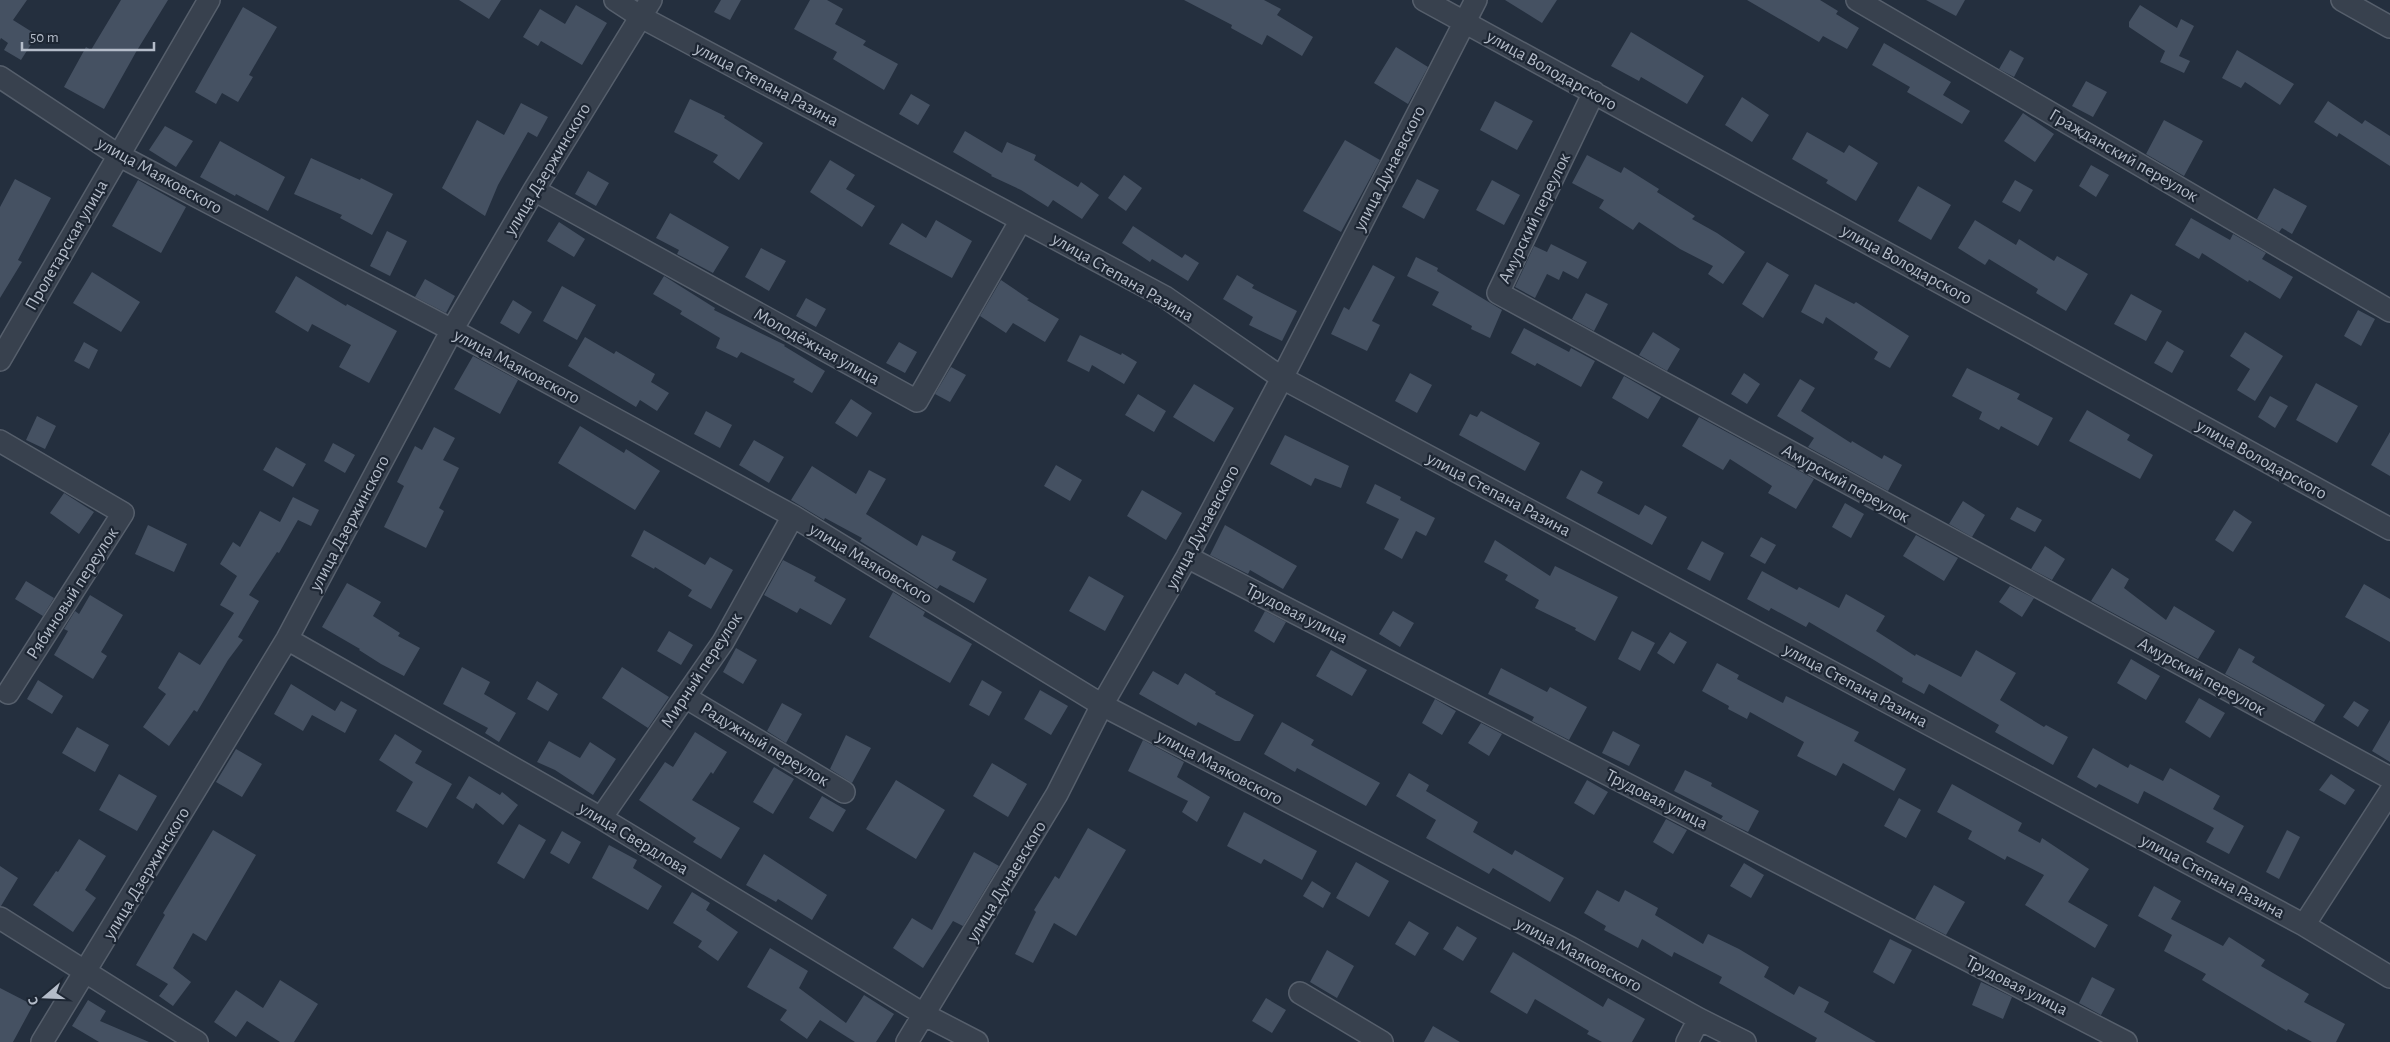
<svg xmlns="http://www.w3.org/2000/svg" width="2390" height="1042" viewBox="0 0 2390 1042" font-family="'Alegreya Sans',sans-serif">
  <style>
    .building { fill: #455162 }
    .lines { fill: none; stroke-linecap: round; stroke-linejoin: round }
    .minor-casing { stroke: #565f6c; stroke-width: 24 }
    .minor { stroke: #38414e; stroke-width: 21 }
    .labels { text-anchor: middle; stroke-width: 4.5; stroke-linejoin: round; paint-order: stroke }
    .street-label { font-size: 18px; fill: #b4bcc9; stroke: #1d2633 }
  </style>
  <rect width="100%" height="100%" fill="#242f3e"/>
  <path class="building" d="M0 0H27L13 20 37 35 21 60 4 50 8 43 1 38 0 40Z
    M121 0H168L136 52 104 109 64 87 86 47 91 50Z
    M459 0H501L489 19Z
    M721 0H741L730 20 714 12Z
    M810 0H827L843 9 835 24 866 41 863 45 898 64 884 90 833 59 837 52 794 29Z
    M1184 0H1264L1281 9 1277 15 1313 37 1302 56 1267 35 1262 45 1231 28 1232 25Z
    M1505 0H1557L1542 23Z
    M1747 0H1820L1838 11 1836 14 1859 28 1847 49 1823 36 1819 42Z
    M1926 0H1965L1956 16Z
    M576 5 607 23 582 65 541 41 538 46 523 37 540 9 565 24Z
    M2140 5 2177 28 2181 19 2194 26 2179 56 2190 61 2184 73 2160 62 2165 51 2129 27V22Z
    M243 7 277 27 249 75 253 77 238 102 222 93 216 104 195 92Z
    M1631 32 1704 76 1687 104 1641 77 1639 81 1611 66Z
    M1884 43 1951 82 1943 95 1970 111 1962 124 1907 92 1910 87 1872 65Z
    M1396 47 1428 67 1408 104 1374 83Z
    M2010 50 2024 58 2014 77 1999 69Z
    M2237 50 2294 84 2280 105 2245 82 2241 88 2222 78Z
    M2086 81 2107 92 2093 117 2072 106Z
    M911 94 930 105 918 125 899 114Z
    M1742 97 1769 115 1752 142 1725 125Z
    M690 99 725 116 724 118 763 143 739 180 713 162 718 155 674 132Z
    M1495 101 1533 121 1517 150 1480 130Z
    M2328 101 2362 124 2365 120 2390 136V166L2339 133 2337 137 2314 122Z
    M521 103 548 117 537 137 528 132 498 185 485 216 442 188 477 120 504 135Z
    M2023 113 2054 134 2035 162 2004 141Z
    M2164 120 2203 141 2184 176 2146 154Z
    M165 126 193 141 176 167 149 150Z
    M965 131 1002 153 1007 142 1036 155 1034 160 1078 187 1081 182 1099 195 1082 219 1053 200 1048 207 1021 190 991 176 992 175 953 152Z
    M1807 132 1844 153 1849 145 1878 163 1856 201 1826 183 1828 180 1792 159Z
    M1345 140 1380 160 1341 232 1303 211Z
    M220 141 285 177 268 211 236 194 235 196 200 177Z
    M1587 155 1621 173 1624 167 1659 189 1657 192 1695 216 1692 219 1717 233 1745 252 1723 284 1708 274 1713 266 1680 249 1639 222 1633 230 1599 208 1604 200 1572 183Z
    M311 158 360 180 361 178 393 194 372 235 340 218 342 215 294 194Z
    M830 160 855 175 846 189 875 206 862 227 810 192Z
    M2091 165 2109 175 2096 197 2079 186Z
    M588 171 609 183 596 206 575 194Z
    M1124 175 1142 188 1126 211 1108 198Z
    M15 179 51 198 18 260 22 262 0 298V207Z
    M1417 179 1439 190 1424 219 1402 207Z
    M138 180 186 207 161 253 112 226Z
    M1492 180 1520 195 1504 225 1476 210Z
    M2015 180 2033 190 2020 212 2002 202Z
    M1918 186 1951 205 1931 240 1898 221Z
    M2274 188 2307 206 2292 234 2282 228 2279 232 2257 219Z
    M670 213 729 247 713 273 677 254 679 250 656 238Z
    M2191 218 2230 240 2233 234 2266 253 2262 259 2293 277 2280 299 2249 280 2248 282 2202 253 2199 259 2175 245Z
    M936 220 972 241 952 278 889 244 902 223 926 238Z
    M1975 220 2016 245 2019 239 2054 261 2057 256 2088 274 2066 311 2036 293 2038 289 1989 259 1985 265 1958 248Z
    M559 222 585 239 574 257 547 241Z
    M1133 226 1182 258 1185 254 1199 263 1188 281 1152 259 1150 262 1122 243Z
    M387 231 407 241 390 276 370 266Z
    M1551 244 1587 262 1578 279 1563 271 1559 280 1547 274 1535 298 1515 287 1534 246 1547 252Z
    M761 248 786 261 769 291 745 277Z
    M1416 257 1438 268 1437 271 1502 310 1490 338 1471 329 1472 326 1432 305 1439 292 1407 276Z
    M1767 262 1789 275 1763 318 1742 304Z
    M1373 265 1395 277 1372 321 1380 325 1367 351 1331 334 1344 307 1349 310Z
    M92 272 140 302 121 332 73 303Z
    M1237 275 1254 285 1252 288 1297 311 1282 341 1249 325 1253 317 1223 299Z
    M296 276 346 306 347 304 397 331 369 383 339 367 351 345 312 324 308 332 275 312Z
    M664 276 715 308 714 310 785 345 784 346 825 371 812 393 793 382 795 379 741 352 737 358 716 348 720 338 680 314 682 311 653 294Z
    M425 279 455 296 446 313 415 297Z
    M1001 280 1029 299 1027 300 1059 319 1045 342 1013 323 1006 333 980 316Z
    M1815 284 1854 304 1856 302 1909 336 1890 368 1874 359 1878 352 1826 317 1823 324 1801 312Z
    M562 286 596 305 577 340 543 321Z
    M1586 293 1608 304 1594 331 1572 319Z
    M2131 294 2162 311 2146 341 2114 324Z
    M806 298 826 309 816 327 796 316Z
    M513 300 532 312 519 334 500 323Z
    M2358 310 2375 319 2361 346 2344 336Z
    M1524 328 1569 352 1571 348 1595 361 1581 387 1537 363 1535 366 1511 353Z
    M1653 332 1680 349 1667 371 1639 355Z
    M2245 332 2283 356 2255 401 2237 390 2250 369 2230 356Z
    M1080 335 1121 355 1122 353 1137 362 1124 384 1092 365 1089 372 1067 361Z
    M585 337 614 354 616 351 655 374 651 382 669 393 657 411 640 400 636 407 568 366Z
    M2167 341 2184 351 2172 373 2154 363Z
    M84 342 98 350 89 369 74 361Z
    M899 342 917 352 905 373 886 363Z
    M473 356 518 380 500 414 454 389Z
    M951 367 966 375 950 402 935 394Z
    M1967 368 2020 394 2017 399 2053 418 2038 446 2001 426 1999 430 1979 419 1982 412 1952 396Z
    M1410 373 1432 385 1417 413 1395 401Z
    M1744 373 1760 384 1747 404 1731 394Z
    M1624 376 1661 397 1648 419 1612 398Z
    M1800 379 1815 388 1801 411 1851 443 1852 441 1882 459 1884 455 1902 465 1888 491 1808 447 1814 438 1777 416Z
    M2316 383 2358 406 2337 443 2296 420Z
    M1194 384 1234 408 1214 442 1173 417Z
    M1138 394 1166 411 1154 432 1125 415Z
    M2270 396 2288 406 2275 428 2258 417Z
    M851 399 872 413 857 437 835 423Z
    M2087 410 2130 435 2127 440 2153 455 2140 479 2069 441Z
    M706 411 732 425 720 448 694 434Z
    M1481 411 1540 443 1525 471 1459 435 1470 414 1477 417Z
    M37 416 56 426 45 449 26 440Z
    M1699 417 1814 479 1796 509 1768 493 1772 486 1730 459 1723 470 1682 446Z
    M580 426 624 453 626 449 660 471 635 510 558 463Z
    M434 427 455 438 443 460 459 468 439 508 444 511 426 548 384 527 404 486 397 482 415 446 422 450Z
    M2390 432V476L2371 465Z
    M1285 435 1349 466 1341 488 1315 478 1311 486 1270 464Z
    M754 440 784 457 769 483 739 465Z
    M333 443 355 455 345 473 324 461Z
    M276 447 306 464 293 487 263 470Z
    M1056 465 1082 480 1070 501 1044 486Z
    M812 466 856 494 869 470 886 479 866 514 917 546 922 535 956 552 952 560 987 579 974 603 940 585 937 589 860 541 862 538 825 518 824 520 791 500Z
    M1581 470 1603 482 1597 493 1639 515 1645 505 1667 517 1652 545 1566 498Z
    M1375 484 1401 497 1400 500 1435 518 1426 536 1416 531 1402 559 1384 549 1399 519 1366 503Z
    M1142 490 1182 513 1166 540 1127 516Z
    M64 493 94 512 79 534 50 513Z
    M293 497 319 510 311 526 298 520 279 553 277 552 249 595 259 601 238 637 243 640 228 660 197 712 194 710 169 746 143 727 166 694 158 688 179 652 200 665 234 613 220 605 237 576 220 564 233 542 240 547 260 511 280 522Z
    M1963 501 1985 515 1972 537 1949 524Z
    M1845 503 1864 514 1851 538 1832 527Z
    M2017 507 2042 520 2035 532 2010 519Z
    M2234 510 2252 522 2233 552 2215 540Z
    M148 525 187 544 174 572 135 554Z
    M1225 525 1297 566 1283 589 1250 570 1248 574 1210 555Z
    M644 530 705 565 710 557 733 570 711 609 688 596 692 590 655 567 654 569 631 556Z
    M1916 535 1958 558 1944 581 1903 556Z
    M1761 537 1776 545 1765 564 1750 556Z
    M1495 540 1550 576 1555 566 1618 597 1595 641 1575 630 1576 628 1535 608 1539 600 1505 580 1508 575 1484 562Z
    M1702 541 1724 553 1710 581 1687 569Z
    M2045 546 2065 559 2052 580 2031 569Z
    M783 560 816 577 814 581 846 599 831 625 800 608 797 613 764 595Z
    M2112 568 2129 579 2124 588 2166 620 2174 606 2215 631 2198 659 2091 601Z
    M1762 571 1797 590 1799 587 1839 608 1846 594 1885 616 1876 631 1915 656 1916 654 1961 677 1976 650 2016 673 2000 700 2044 727 2046 725 2068 737 2053 765 1995 732 1999 725 1929 684 1924 694 1902 682 1903 678 1874 660 1809 622 1806 627 1771 608 1769 611 1747 599Z
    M1089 576 1124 596 1105 631 1069 611Z
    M26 581 54 598 43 616 15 599Z
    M347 583 381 602 373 616 400 633 398 636 420 648 404 676 381 664 359 650 360 649 322 627Z
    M2364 584 2390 599V642L2345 617Z
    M2010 586 2034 598 2022 617 1999 602Z
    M893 592 925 612 923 616 972 644 950 683 869 637Z
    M90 595 123 615 101 652 107 656 93 679 54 655 68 631 64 629 75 611 79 614Z
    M1265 611 1286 622 1274 643 1254 631Z
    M1393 611 1414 623 1400 647 1379 634Z
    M669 631 693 645 681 665 657 651Z
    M1632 631 1655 643 1640 671 1618 659Z
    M1670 632 1687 642 1674 664 1657 653Z
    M736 648 757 660 743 684 723 672Z
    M2239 648 2255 657 2252 662 2325 705 2314 722 2225 674Z
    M1331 650 1367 670 1352 696 1316 676Z
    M2131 659 2160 676 2146 700 2117 683Z
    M1717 663 1739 675 1737 679 1783 703 1786 696 1859 732 1854 741 1906 769 1894 791 1843 763 1836 776 1797 756 1804 742 1750 712 1747 719 1728 709 1729 706 1702 691Z
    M462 667 490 682 484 694 516 713 499 742 485 733 488 728 443 704Z
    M622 667 669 697 648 728 602 698Z
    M1501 668 1547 692 1550 687 1587 707 1569 740 1532 721 1534 717 1488 694Z
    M1153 671 1178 685 1185 673 1216 692 1215 694 1254 715 1240 741H1235L1198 722 1196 726 1139 694Z
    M38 680 63 696 52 714 27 699Z
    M982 680 1002 692 989 716 969 705Z
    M537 681 558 694 548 711 527 699Z
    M291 684 335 711 341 701 357 710 345 733 312 715 303 731 274 714Z
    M1040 690 1068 706 1051 735 1024 719Z
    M2199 698 2225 713 2210 738 2185 722Z
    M1435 699 1456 711 1442 735 1422 723Z
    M2354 701 2369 710 2358 727 2343 717Z
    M782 703 802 714 786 743 767 731Z
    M2390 720V762L2372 751Z
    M1282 722 1314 740 1311 745 1380 783 1366 806 1297 768 1295 772 1264 754Z
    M1481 723 1502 734 1489 756 1468 743Z
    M77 727 109 745 95 772 62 753Z
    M1613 731 1640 745 1629 766 1602 753Z
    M695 732 727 752 713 774 711 772 692 800 740 828 721 859 693 842 696 838 639 800 665 762 673 767Z
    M395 734 422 751 415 763 452 784 427 828 396 811 413 782 379 760Z
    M846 735 871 748 852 783 830 769Z
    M1143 740 1184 762 1177 777 1210 797 1197 822 1182 812 1188 801 1128 771Z
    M549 741 580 758 590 742 616 759 593 795 555 770 537 762Z
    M2093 748 2128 768 2130 764 2163 781 2170 768 2220 796 2213 809 2244 826 2229 854 2206 842 2214 828 2144 791 2138 804 2099 784 2096 788 2077 777Z
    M236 749 262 764 242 797 216 782Z
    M992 763 1027 784 1008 817 973 796Z
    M774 767 794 779 773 814 753 802Z
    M1685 770 1712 783 1711 786 1759 811 1748 832 1721 819 1723 816 1674 791Z
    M1409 773 1429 785 1426 791 1478 822 1473 832 1512 855 1515 850 1564 878 1550 902 1493 868 1489 874 1426 838 1436 820 1396 796Z
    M119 774 157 796 137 831 99 810Z
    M2331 774 2355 790 2345 805 2319 790Z
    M469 776 500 795 502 792 518 805 503 825 476 803 473 809 456 798Z
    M896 780 945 810 916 859 866 829Z
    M1587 780 1608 792 1594 815 1574 803Z
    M1952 784 2022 823 2018 831 2040 843 2042 838 2089 869 2068 902 2108 925 2095 948 2025 905 2044 875 2007 856 2005 860 1968 839 1972 831 1937 812Z
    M822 796 846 810 833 832 809 818Z
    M1899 798 1921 810 1906 838 1884 826Z
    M1244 812 1317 851 1302 880 1264 859 1261 864 1227 846Z
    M1666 819 1687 830 1673 854 1653 842Z
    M519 824 546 840 524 879 497 863Z
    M1088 828 1126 850 1076 936 1054 923 1033 963 1015 954 1036 912 1034 910 1055 876 1059 879Z
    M213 830 256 855 206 941 193 933 173 968 191 982 173 1006 159 996 168 984 136 965 165 915 163 913Z
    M2287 830 2300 837 2279 879 2266 872Z
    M562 831 581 842 569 864 550 853Z
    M79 839 106 856 85 890 96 898 73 932 33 905 56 871 58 872Z
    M609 845 637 860 633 868 662 886 648 910 592 878Z
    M974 852 999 866 963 926 953 921 923 968 893 948 912 918 932 930Z
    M764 854 827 895 812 920 778 899 776 902 746 885Z
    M1356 862 1389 881 1369 917 1336 898Z
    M1744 863 1764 875 1751 898 1730 886Z
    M0 866 18 878 1 906H0Z
    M1312 881 1331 893 1323 908 1303 896Z
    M1934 885 1965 902 1946 935 1915 919Z
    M2154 886 2181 901 2171 919 2223 946 2229 937 2265 960 2261 966 2309 994 2304 1002 2345 1024 2336 1042H2312L2288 1029 2287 1031 2202 980 2206 974 2164 951 2172 935 2138 916Z
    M1597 890 1619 902 1625 890 1658 908 1655 915 1703 944 1708 934 1739 949 1769 967 1764 977 1794 995 1799 986 1829 1002 1824 1012 1876 1042H1815L1817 1038 1719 983 1722 977 1674 952 1672 957 1642 939 1638 948 1604 930 1606 926 1584 913Z
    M692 892 710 903 706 910 738 932 718 961 698 947 702 941 673 923Z
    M1409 921 1429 933 1415 956 1395 944Z
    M1457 926 1477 938 1463 961 1443 949Z
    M1890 939 1912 950 1894 984 1873 972Z
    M770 948 808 971 799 988 846 1023 864 995 894 1014 876 1042H855L820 1020 807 1039 780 1020 787 1010 747 987Z
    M1327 950 1354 966 1337 998 1310 982Z
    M1513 952 1603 1007 1608 998 1645 1019 1632 1042H1602L1587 1034 1589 1031 1535 999 1527 1014 1490 992Z
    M2092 977 2115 989 2101 1015 2079 1003Z
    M280 980 318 1004 294 1042H280L247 1021 236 1037 214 1022 236 990 263 1008Z
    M1981 982 2012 997 2003 1019 1972 1005Z
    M0 988 33 1005 13 1042H0Z
    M1266 998 1286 1010 1272 1033 1252 1021Z
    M88 1000 106 1011 100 1021 149 1042H99L72 1026Z
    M1433 1026 1460 1042H1424Z"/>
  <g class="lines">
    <defs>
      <path id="minor" d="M615 0 641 17 1165 297 1282 378 2304 925 2390 977
        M1424 0 2390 529
        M1857 0 2390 311
        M2342 0 2390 27
        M0 77 118 155 452 330 793 516 1102 705 1571 948 1699 1019 1745 1042
        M1594 92 1498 293 2390 778
        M534 190 917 401 1021 220
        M0 360 209 0
        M0 441 123 513 8 693
        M1187 557 2126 1042
        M287 639 601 818 925 1015 977 1042
        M685 697 844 792
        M601 818 723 642 793 516
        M0 918 197 1042
        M2304 925 2390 792
        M1300 993 1382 1042
        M42 1042 287 639 452 330 534 190 651 0
        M907 1042 1057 794 1102 705 1187 557 1282 378 1476 0
        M1687 1042 1699 1019"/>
    </defs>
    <use href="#minor" class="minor-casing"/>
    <use href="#minor" class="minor"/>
  </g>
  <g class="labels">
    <g class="street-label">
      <text transform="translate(1552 70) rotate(29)" y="6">улица Володарского</text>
      <text transform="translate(767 84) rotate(28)" y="6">улица Степана Разина</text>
      <text transform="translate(2124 155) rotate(30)" y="6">Гражданский переулок</text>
      <text transform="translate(1389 168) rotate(-63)" y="6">улица Дунаевского</text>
      <text transform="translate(547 169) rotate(-59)" y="6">улица Дзержинского</text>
      <text transform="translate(160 175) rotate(29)" y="6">улица Маяковского</text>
      <text transform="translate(1534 218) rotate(-64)" y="6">Амурский переулок</text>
      <text transform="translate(66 245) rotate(-60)" y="6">Пролетарская улица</text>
      <text transform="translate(1907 264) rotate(29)" y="6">улица Володарского</text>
      <text transform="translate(1123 277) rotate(30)" y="6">улица Степана Разина</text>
      <text transform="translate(817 346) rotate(29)" y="6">Молодёжная улица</text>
      <text transform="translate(517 366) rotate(28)" y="6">улица Маяковского</text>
      <text transform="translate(2262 459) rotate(29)" y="6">улица Володарского</text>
      <text transform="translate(1846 483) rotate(29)" y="6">Амурский переулок</text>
      <text transform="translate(1499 494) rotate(28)" y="6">улица Степана Разина</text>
      <text transform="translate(349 523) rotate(-62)" y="6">улица Дзержинского</text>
      <text transform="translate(1202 527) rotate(-62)" y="6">улица Дунаевского</text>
      <text transform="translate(871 563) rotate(31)" y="6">улица Маяковского</text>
      <text transform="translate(72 593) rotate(-57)" y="6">Рябиновый переулок</text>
      <text transform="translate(1297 613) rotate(27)" y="6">Трудовая улица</text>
      <text transform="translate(701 670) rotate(-57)" y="6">Мирный переулок</text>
      <text transform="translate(2202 676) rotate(29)" y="6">Амурский переулок</text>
      <text transform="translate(1856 685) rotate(28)" y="6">улица Степана Разина</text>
      <text transform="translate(765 744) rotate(31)" y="6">Радужный переулок</text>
      <text transform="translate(1220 767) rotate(28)" y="6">улица Маяковского</text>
      <text transform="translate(1657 799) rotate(27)" y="6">Трудовая улица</text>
      <text transform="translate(634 838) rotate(31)" y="6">улица Свердлова</text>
      <text transform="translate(146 873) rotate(-59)" y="6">улица Дзержинского</text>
      <text transform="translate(2213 876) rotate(28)" y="6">улица Степана Разина</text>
      <text transform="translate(1006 881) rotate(-59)" y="6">улица Дунаевского</text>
      <text transform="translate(1579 954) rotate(28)" y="6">улица Маяковского</text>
      <text transform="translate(2017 985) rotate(27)" y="6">Трудовая улица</text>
    </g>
  </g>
  <g transform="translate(45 997) rotate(251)" stroke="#1d2633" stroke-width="4" paint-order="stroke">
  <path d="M0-4L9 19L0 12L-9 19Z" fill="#b4bcc9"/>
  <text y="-8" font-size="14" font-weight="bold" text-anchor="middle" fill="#b4bcc9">С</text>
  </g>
  <path d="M22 42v8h132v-8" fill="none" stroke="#b4bcc9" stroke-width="2.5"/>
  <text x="30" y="42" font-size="15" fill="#b4bcc9" stroke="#1d2633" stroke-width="4" paint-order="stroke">50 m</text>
</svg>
